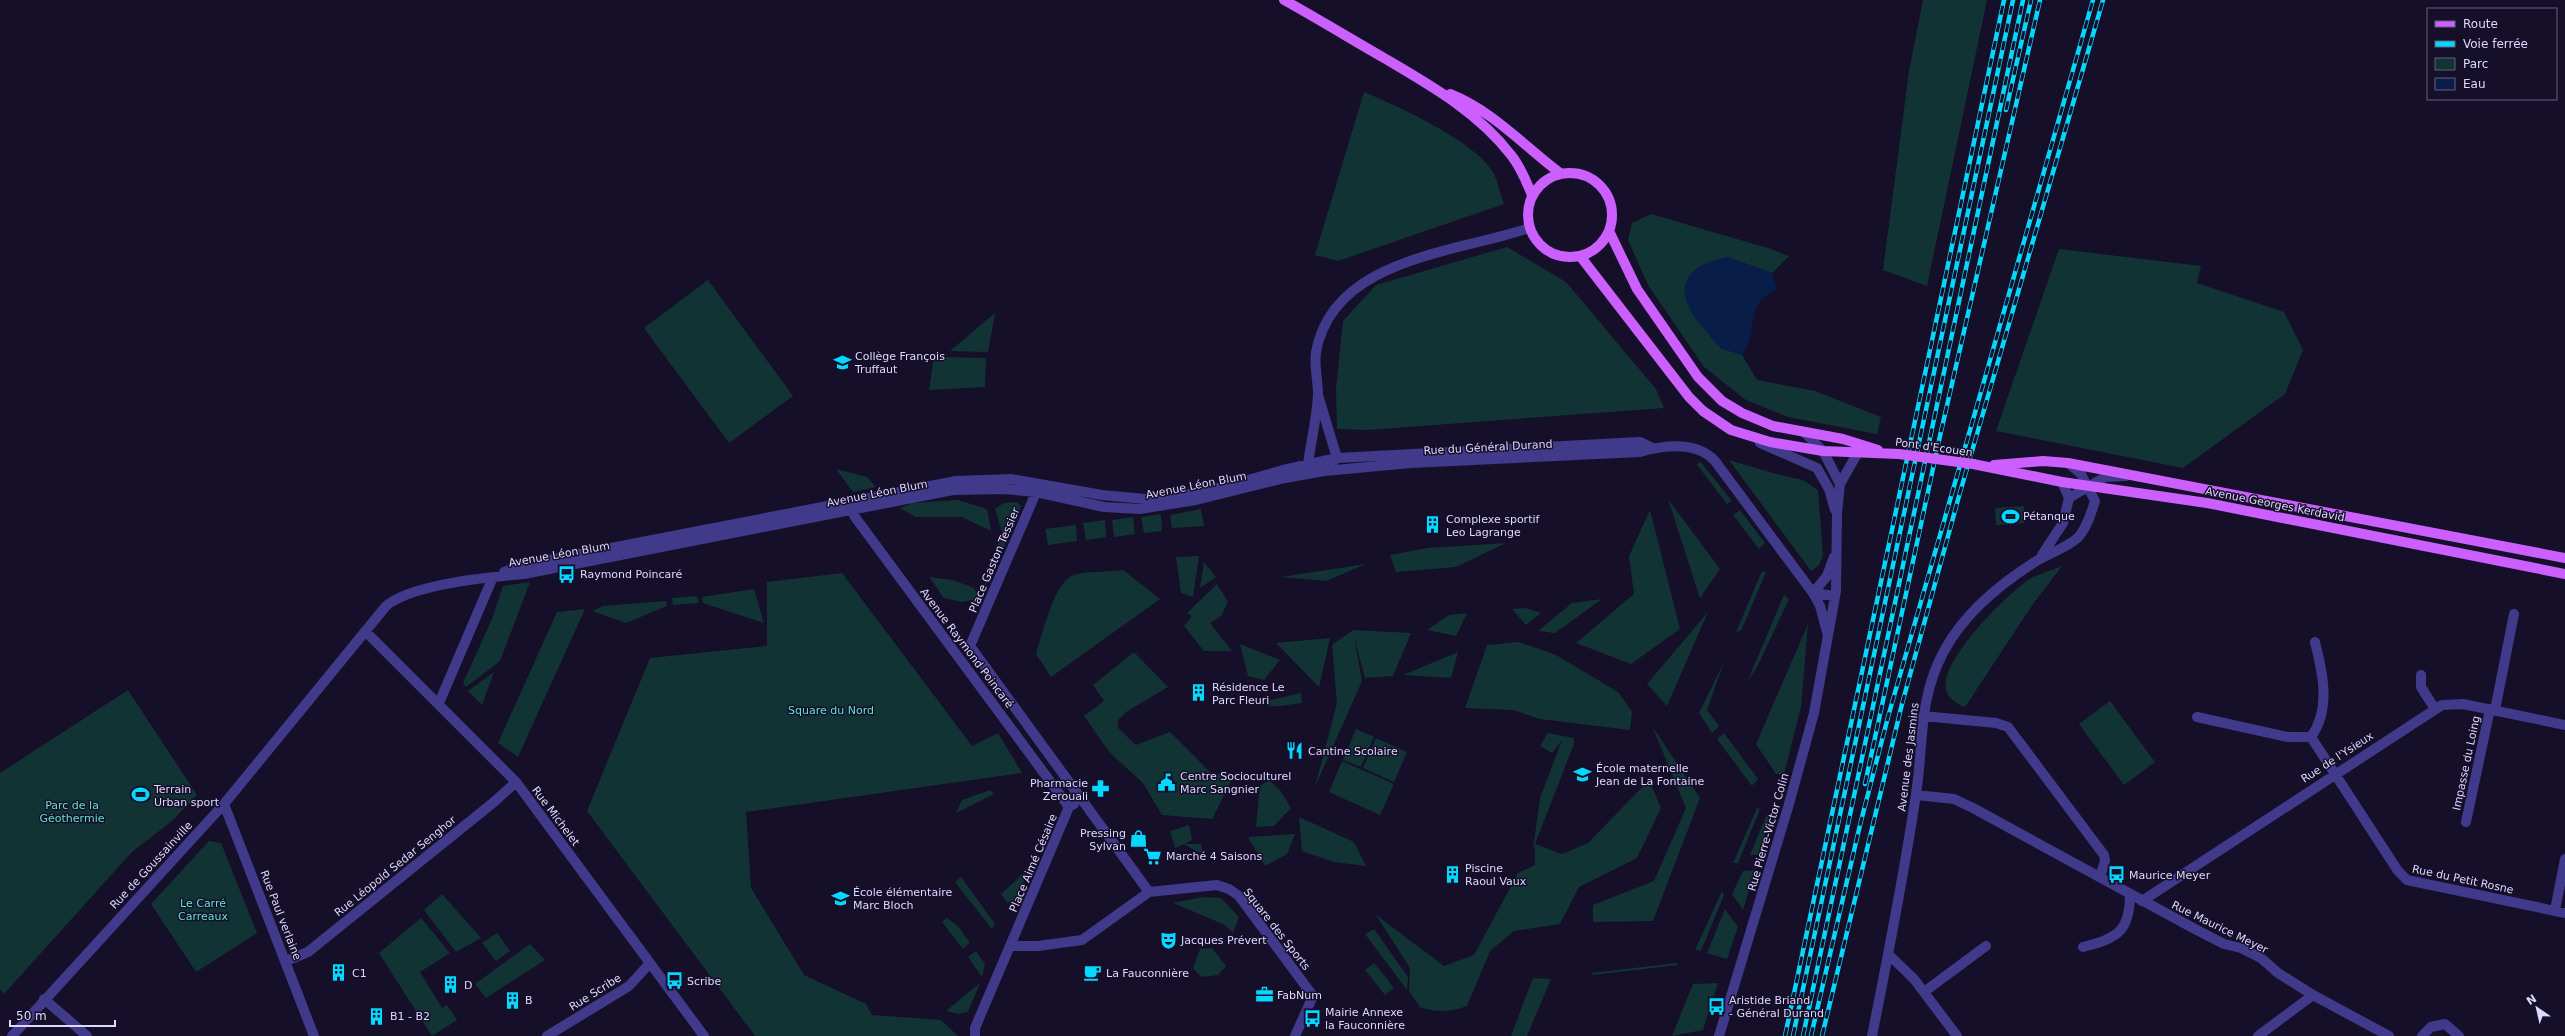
<svg xmlns="http://www.w3.org/2000/svg" width="2565" height="1036" viewBox="0 0 2565 1036" font-family="'DejaVu Sans',sans-serif">
  <style>
    .green { fill: #123334 }
    .water { fill: #091d49 }
    .lines { fill: none; stroke-linecap: round; stroke-linejoin: round }
    .minor { stroke: #41398a; stroke-width: 10 }
    .major { stroke: #cc5fff; stroke-width: 10 }
    .rail-casing { stroke: #04d8ff; stroke-width: 4.5 }
    .rail { stroke: #150f2a; stroke-width: 3; stroke-dasharray: 9; stroke-linecap: butt }
    .major-bridge { stroke: #cc5fff; stroke-width: 10 }
    .labels { text-anchor: middle; stroke-width: 3; stroke-linejoin: round; paint-order: stroke }
    .poi-label { font-size: 11px; fill: #dfd8ff; stroke: #150f2a; text-anchor: start }
    .street-label { font-size: 11px; fill: #dfd8ff; stroke: #150f2a }
    .park-label { font-size: 11px; fill: #5fe4ca; stroke: #150f2a }
  </style>
  <rect width="100%" height="100%" fill="#150f2a"/>
  <path class="green" d="M1923 0H1987L1927 286 1883 270 1909 71Z
    M1364 92C1396 105 1476 142 1493 172 1498 181 1500 194 1504 204L1338 261 1315 255Z
    M1651 214 1771 249 1789 256 1772 273 1727 257 1720 348 1742 355 1757 380 1815 391 1881 417 1877 434 1788 417 1746 400 1704 367 1648 285 1628 240 1632 223Z
    M1507 247 1566 282 1656 389 1664 408 1367 430 1337 429 1336 388 1343 321 1376 285Z
    M2059 249 2201 266 2197 283 2284 312 2303 350 2285 394 2183 468 1996 431Z
    M708 280 793 396 729 443 644 328Z
    M995 313 988 352 950 351Z
    M934 357 986 358 985 387 929 390Z
    M1729 460 1776 474 1803 480 1818 490 1823 556 1819 565 1811 571Z
    M1700 461 1732 501 1727 504 1697 465Z
    M836 469 867 477 876 487 853 492Z
    M1668 499 1720 569 1700 598Z
    M958 500 987 509 991 531 962 517H916L900 508 913 503Z
    M1017 502 1021 506 1014 527 982 593 1002 532 995 509 1004 503Z
    M2024 506V523L1996 525 1995 508Z
    M1201 509 1204 526 1172 528 1170 515Z
    M1650 510 1680 629 1631 664 1576 643 1634 594 1629 556Z
    M1740 510 1765 543 1759 549 1733 515Z
    M1161 514 1162 531 1144 533 1141 517Z
    M1133 517 1135 534 1114 537 1112 520Z
    M1105 520 1106 537 1086 540 1083 523Z
    M1076 525 1077 541 1048 545 1045 529Z
    M1506 543 1456 567 1396 572 1390 555 1428 548Z
    M1199 556 1193 597 1181 593 1176 557Z
    M1204 562 1216 577 1200 588Z
    M1366 564 1326 581 1281 577Z
    M2062 566 2033 604 1965 707C1957 704 1947 698 1946 689 1940 660 2009 591 2033 577 2042 573 2053 570 2062 566Z
    M1123 570 1160 599 1051 677 1036 654C1042 635 1054 585 1071 576 1082 571 1110 572 1123 570Z
    M1762 571 1766 572 1741 631 1736 632Z
    M842 573 972 746 998 733 1022 773 746 812 751 888 804 975 866 1004 872 1015 941 1020 958 1036H755L587 811 650 658 767 646V582Z
    M929 577 953 580 974 588 979 599 962 602 944 598Z
    M530 582 500 661 466 687 463 683 492 619 503 586Z
    M1217 584 1228 602 1221 616 1210 623 1232 651H1204L1184 626 1192 616 1187 613Z
    M754 589 764 623 703 603 702 597Z
    M1784 595 1789 599 1757 667 1747 682Z
    M697 596 699 603 673 605 672 598Z
    M1602 599 1555 633 1538 631 1572 603Z
    M666 601 667 606 626 623 592 611 603 606Z
    M1525 608 1541 613 1526 625 1512 609Z
    M585 609 518 757 498 743 557 612Z
    M1708 612 1667 706 1647 684Z
    M1467 613 1456 636 1427 630 1449 615Z
    M1808 624 1801 707 1784 774H1776L1756 744Z
    M1353 630 1411 633 1393 676 1365 678 1354 637 1362 681 1315 787 1337 703 1332 645Z
    M1330 638 1319 687 1276 643Z
    M1519 642 1556 655 1603 683 1619 693 1632 712 1630 730 1540 719 1513 710 1465 708 1487 645Z
    M1240 644 1280 660 1264 680 1248 676Z
    M1134 652 1168 687 1126 712 1118 720V728L1136 745 1170 732 1211 773 1234 776 1212 819 1162 815 1143 783 1110 753 1084 716 1104 701 1093 685Z
    M1458 652 1451 678 1403 675Z
    M1724 662 1707 710 1719 726 1712 733 1699 713Z
    M494 672 482 705 468 691Z
    M128 690 197 795 172 821 132 852 4 994 0 989V773Z
    M1301 693 1302 703 1280 706H1267V701Z
    M2110 701 2155 762 2124 785 2079 724Z
    M1652 726 1700 798 1653 921 1593 922V905L1654 881 1686 808Z
    M1356 729 1374 737 1361 767 1343 760Z
    M1548 733 1574 738V744L1535 844 1562 854 1588 843 1649 780 1661 808 1637 858 1579 887 1560 924 1514 931 1490 951 1467 1006C1450 1012 1436 1013 1420 1007L1409 991 1410 968 1376 915 1444 966 1474 955 1518 873 1535 865V846L1533 849 1540 798 1562 740 1552 753 1540 746Z
    M1724 733 1758 779 1752 786 1717 739Z
    M1376 738 1407 752 1394 782 1363 768Z
    M1342 761 1394 784 1380 815 1329 792Z
    M1269 780 1280 790 1291 808 1274 826 1256 827 1260 786Z
    M990 790 994 794 956 813 962 800Z
    M1757 808 1760 809 1738 863H1733Z
    M1767 814H1770L1760 855H1750Z
    M1299 817 1354 842 1366 866 1334 862 1302 851Z
    M1189 825 1192 840 1185 844H1201L1203 855 1184 844 1175 848 1170 831Z
    M1295 834 1287 854 1265 866 1248 837Z
    M209 841 221 843 257 933 196 972 151 904Z
    M1030 867 1014 903 1007 902 1001 894Z
    M1755 870 1743 910 1732 894 1743 871Z
    M961 877 995 924 992 929 955 882Z
    M1722 891 1724 895 1701 951 1695 950Z
    M442 894 481 938 456 952 424 910Z
    M1203 897 1221 898 1239 917 1233 933 1225 925 1173 903Z
    M1725 909 1738 927 1727 959 1707 953Z
    M421 918 450 953 420 972 442 1008 447 1005 457 1020 432 1036 379 953Z
    M947 918 958 926 970 943 963 949 942 922Z
    M1374 929 1408 977 1407 990 1365 934Z
    M497 933 510 951 496 961 482 943Z
    M530 944 545 960 486 998 475 984Z
    M1212 948 1226 966 1218 975 1201 977 1193 968 1200 949Z
    M976 951 985 964 982 977 968 957Z
    M1374 963 1394 988 1385 995 1365 970Z
    M1677 963 1678 965 1593 975 1591 973Z
    M1533 978 1551 979 1527 1036H1511Z
    M980 983 968 1012 958 1014 946 1011Z
    M1718 983 1703 1030 1672 1036 1693 984Z"/>
  <path class="water" d="M1727 257 1772 273 1777 289C1741 307 1761 329 1742 355 1736 353 1728 351 1722 348 1715 345 1710 335 1705 330 1673 295 1678 266 1727 257Z"/>
  <g class="lines">
    <path class="minor" d="M1318 395 1337 458 1333 462
      M1804 432 1823 451 1840 484
      M1760 443 1817 468 1829 489 1835 510
      M1313 466 1308 464C1311 441 1317 417 1318 394 1318 381 1314 366 1316 352 1333 258 1456 253 1529 228
      M2069 498 2105 477 2126 476
      M849 505 855 517 1069 807
      M2042 555 2063 523 2069 498 2062 482
      M504 572 523 565 956 481 1011 479 1102 495 1145 499 1175 497 1224 487 1283 470 1337 458 1640 442 1653 448
      M1813 593 1827 576 1834 557
      M1813 593 1835 596
      M365 631 516 782 704 1036
      M970 646 1149 892
      M970 646 1038 488
      M2421 675V687L2435 709
      M439 703 493 577
      M2495 710 2514 614
      M1923 716 1996 723 2008 727 2104 855 2105 861 2100 877
      M2197 717 2288 737H2311
      M2311 737 2398 871 2407 880 2565 913
      M2311 737C2331 709 2323 674 2315 642
      M1916 795 1954 799 1973 808 2193 928 2224 944 2241 948 2261 958 2278 973 2313 995 2389 1036
      M224 804 314 1036
      M2466 822 2490 709
      M2142 901 2442 705 2463 704 2565 725
      M2555 910 2565 859
      M1011 946H1038L1082 940 1149 892 1217 885 1229 889 1239 896 1313 996 1295 1036
      M2083 947C2117 938 2130 932 2130 894
      M1888 954 1914 979 1957 1036
      M286 961 308 952 494 802 516 782
      M1924 992 1986 946
      M44 999 87 1036
      M12 1036 224 804 386 606C412 584 490 577 524 574L953 490 1004 489 1036 492 1104 507 1140 509 1196 500 1285 478 1324 471 1411 463 1640 452C1665 445 1696 441 1715 461L1813 593 1820 606 1827 632
      M547 1036 629 986 650 963
      M975 1036V1028L1069 807 1074 804
      M1719 1036 1789 804 1814 713 1836 591 1837 513 1840 484 1857 454
      M1872 1036C1888 956 1904 875 1916 794 1924 743 1918 699 1944 651 1965 612 2001 583 2038 560 2049 554 2074 544 2080 535 2088 525 2091 513 2095 501L2081 474 2068 463
      M2258 1036 2313 995
      M2422 1036 2431 1027 2445 1024 2459 1036"/>
    <path class="major" d="M1284 0C1318 19 1351 39 1384 58 1430 85 1478 112 1511 155 1521 167 1526 181 1532 195
      M1450 94C1493 111 1524 146 1560 173
      M1528 215a42 42 0 1 1 84 0a42 42 0 1 1-84 0Z
      M1609 231 1637 289 1698 377 1722 401 1742 413 1773 426 1843 439 1878 450
      M1580 256 1689 397 1703 411 1731 430 1770 442 1823 451 1899 454
      M1973 464 2062 482 2207 503 2565 574
      M1994 465 2043 461 2068 463 2565 558"/>
    <defs>
      <path id="rail" d="M2006 110 2031 0
        M1865 784 1940 436 2040 0
        M1785 1036 2004 0
        M1793 1036 2013 0
        M1803 1036 2023 0
        M1811 1036 1860 825 1888 717 2093 0
        M1822 1036 1902 704 1959 496 2103 0"/>
    </defs>
    <use href="#rail" class="rail-casing"/>
    <use href="#rail" class="rail"/>
    <path class="major-bridge" d="M1899 454 1973 464"/>
  </g>
  <defs>
    <symbol id="school-bare" viewBox="-9 -9 18 18"><path d="M0-5L7-2L0 1L-7-2ZM-4 1L0 2.5L4 1V4Q0 6-4 4Z" fill="#04d8ff" stroke="#150f2a" stroke-width="2.5" paint-order="stroke"/></symbol>
    <symbol id="stadium-bare" viewBox="-9 -9 18 18"><path d="M0-5a6.5 5 0 1 0 0 10a6.5 5 0 1 0 0-10ZM-3.5-1.8h7v3.6h-7Z" fill="#04d8ff" stroke="#150f2a" stroke-width="2.5" paint-order="stroke"/></symbol>
    <symbol id="building-bare" viewBox="-9 -9 18 18"><path d="M-4-6H4V6H1V3H-1V6H-4ZM-2.5-4.3h1.7v1.8h-1.7ZM.8-4.3h1.7v1.8H.8ZM-2.5-1h1.7V.8h-1.7ZM.8-1h1.7V.8H.8Z" fill="#04d8ff" stroke="#150f2a" stroke-width="2.5" paint-order="stroke"/></symbol>
    <symbol id="bus-bare" viewBox="-9 -9 18 18"><path d="M-5-6H5V4H4V6H2V4H-2V6H-4V4H-5ZM-3.5-4V0h7V-4ZM-3.5 1.2v1.5H-2V1.2ZM2 1.2v1.5H3.5V1.2Z" fill="#04d8ff" stroke="#150f2a" stroke-width="2.5" paint-order="stroke"/></symbol>
    <symbol id="restaurant-bare" viewBox="-9 -9 18 18"><path d="M-5-6h1v4h1v-4h1v4h1v-4h1v5L-1.5 .5V6h-2V.5L-5-1ZM5-6V6H3V1.5H1.5Q1.5-4 5-6Z" fill="#04d8ff" stroke="#150f2a" stroke-width="2.5" paint-order="stroke"/></symbol>
    <symbol id="civic-bare" viewBox="-9 -9 18 18"><path d="M-.6-6.5H3V-4.5H.6V-3L4-1V1h2V6H-6V1h2V-1L-.6-3ZM-1.2 2.5V6h2.4V2.5Z" fill="#04d8ff" stroke="#150f2a" stroke-width="2.5" paint-order="stroke"/></symbol>
    <symbol id="pharmacy-bare" viewBox="-9 -9 18 18"><path d="M-2-6h4v4h4v4h-4v4h-4v-4h-4v-4h4Z" fill="#04d8ff" stroke="#150f2a" stroke-width="2.5" paint-order="stroke"/></symbol>
    <symbol id="shop-bare" viewBox="-9 -9 18 18"><path d="M-5-2.5h2.3a2.7 3.5 0 0 1 5.4 0H5L5.5 6h-11ZM-1.5-2.5h3a1.5 2.3 0 0 0-3 0Z" fill="#04d8ff" stroke="#150f2a" stroke-width="2.5" paint-order="stroke"/></symbol>
    <symbol id="supermarket-bare" viewBox="-9 -9 18 18"><path d="M-6-5.5h2.5l.6 2H6L4.5 2H-2.5L-4.4-4H-6ZM-1.5 3.2a1.3 1.3 0 1 0 .1 0ZM3 3.2a1.3 1.3 0 1 0 .1 0Z" fill="#04d8ff" stroke="#150f2a" stroke-width="2.5" paint-order="stroke"/></symbol>
    <symbol id="theatre-bare" viewBox="-9 -9 18 18"><path d="M-5-5.5Q0-4 5-5.5V0Q5 5 0 6Q-5 5-5 0ZM-3.3-2.5H-1v1.5H-3.3ZM1-2.5H3.3v1.5H1ZM-2.8 1Q0 5.5 2.8 1Z" fill="#04d8ff" stroke="#150f2a" stroke-width="2.5" paint-order="stroke"/></symbol>
    <symbol id="cafe-bare" viewBox="-9 -9 18 18"><path d="M-5.5-4.5H6V0H3Q3 3.5 0 3.5H-2.5Q-5.5 3.5-5.5 0ZM3-3.2v2h1.7v-2ZM-6 4.5H4V6H-6Z" fill="#04d8ff" stroke="#150f2a" stroke-width="2.5" paint-order="stroke"/></symbol>
    <symbol id="office-bare" viewBox="-9 -9 18 18"><path d="M-6-3h4V-5.5h4V-3h4V5H-6ZM-1-4.5V-3h2v-1.5ZM-6 0V1H6V0Z" fill="#04d8ff" stroke="#150f2a" stroke-width="2.5" paint-order="stroke"/></symbol>
  </defs>
  <g fill-rule="evenodd">
    <use href="#school-bare" x="830" y="350" width="25" height="25"/>
    <use href="#stadium-bare" x="1998" y="504" width="25" height="25"/>
    <use href="#building-bare" x="1420" y="512" width="25" height="25"/>
    <use href="#bus-bare" x="554" y="562" width="25" height="25"/>
    <use href="#building-bare" x="1186" y="680" width="25" height="25"/>
    <use href="#restaurant-bare" x="1282" y="738" width="25" height="25"/>
    <use href="#school-bare" x="1570" y="762" width="25" height="25"/>
    <use href="#civic-bare" x="1154" y="770" width="25" height="25"/>
    <use href="#pharmacy-bare" x="1088" y="776" width="25" height="25"/>
    <use href="#stadium-bare" x="128" y="782" width="25" height="25"/>
    <use href="#shop-bare" x="1126" y="826" width="25" height="25"/>
    <use href="#supermarket-bare" x="1140" y="844" width="25" height="25"/>
    <use href="#building-bare" x="1440" y="862" width="25" height="25"/>
    <use href="#bus-bare" x="2104" y="862" width="25" height="25"/>
    <use href="#school-bare" x="828" y="886" width="25" height="25"/>
    <use href="#theatre-bare" x="1156" y="928" width="25" height="25"/>
    <use href="#building-bare" x="326" y="960" width="25" height="25"/>
    <use href="#cafe-bare" x="1080" y="960" width="25" height="25"/>
    <use href="#bus-bare" x="662" y="968" width="25" height="25"/>
    <use href="#building-bare" x="438" y="972" width="25" height="25"/>
    <use href="#office-bare" x="1252" y="982" width="25" height="25"/>
    <use href="#building-bare" x="500" y="988" width="25" height="25"/>
    <use href="#bus-bare" x="1704" y="994" width="25" height="25"/>
    <use href="#building-bare" x="364" y="1004" width="25" height="25"/>
    <use href="#bus-bare" x="1300" y="1006" width="25" height="25"/>
  </g>
  <g class="labels">
    <g class="poi-label">
      <text x="855" y="360">Collège François<tspan x="855" dy="13">Truffaut</tspan></text>
      <text x="2023" y="520">Pétanque</text>
      <text x="1446" y="523">Complexe sportif<tspan x="1446" dy="13">Leo Lagrange</tspan></text>
      <text x="580" y="578">Raymond Poincaré</text>
      <text x="1212" y="691">Résidence Le<tspan x="1212" dy="13">Parc Fleuri</tspan></text>
      <text x="1308" y="755">Cantine Scolaire</text>
      <text x="1596" y="772">École maternelle<tspan x="1596" dy="13">Jean de La Fontaine</tspan></text>
      <text x="1180" y="780">Centre Socioculturel<tspan x="1180" dy="13">Marc Sangnier</tspan></text>
      <text x="1088" y="787" text-anchor="end">Pharmacie<tspan x="1088" dy="13">Zerouali</tspan></text>
      <text x="154" y="793">Terrain<tspan x="154" dy="13">Urban sport</tspan></text>
      <text x="1126" y="837" text-anchor="end">Pressing<tspan x="1126" dy="13">Sylvan</tspan></text>
      <text x="1166" y="860">Marché 4 Saisons</text>
      <text x="1465" y="872">Piscine<tspan x="1465" dy="13">Raoul Vaux</tspan></text>
      <text x="2129" y="879">Maurice Meyer</text>
      <text x="853" y="896">École élémentaire<tspan x="853" dy="13">Marc Bloch</tspan></text>
      <text x="1181" y="944">Jacques Prévert</text>
      <text x="352" y="977">C1</text>
      <text x="1106" y="977">La Fauconnière</text>
      <text x="687" y="985">Scribe</text>
      <text x="464" y="989">D</text>
      <text x="1277" y="999">FabNum</text>
      <text x="525" y="1004">B</text>
      <text x="1729" y="1004">Aristide Briand<tspan x="1729" dy="13">- Général Durand</tspan></text>
      <text x="1325" y="1016">Mairie Annexe<tspan x="1325" dy="13">la Fauconnière</tspan></text>
      <text x="390" y="1020">B1 - B2</text>
    </g>
    <g class="street-label">
      <text transform="translate(1488 447) rotate(-3)" y="4">Rue du Général Durand</text>
      <text transform="translate(1934 447) rotate(8)" y="4">Pont d'Ecouen</text>
      <text transform="translate(1196 485) rotate(-11)" y="4">Avenue Léon Blum</text>
      <text transform="translate(877 493) rotate(-11)" y="4">Avenue Léon Blum</text>
      <text transform="translate(2275 504) rotate(11)" y="4">Avenue Georges Kerdavid</text>
      <text transform="translate(559 554) rotate(-10)" y="4">Avenue Léon Blum</text>
      <text transform="translate(994 560) rotate(-67)" y="4">Place Gaston Tessier</text>
      <text transform="translate(967 648) rotate(53)" y="4">Avenue Raymond Poincaré</text>
      <text transform="translate(1908 757) rotate(-83)" y="4">Avenue des Jasmins</text>
      <text transform="translate(2337 757) rotate(-33)" y="4">Rue de l'Ysieux</text>
      <text transform="translate(2466 763) rotate(-78)" y="4">Impasse du Loing</text>
      <text transform="translate(556 816) rotate(53)" y="4">Rue Michelet</text>
      <text transform="translate(1768 832) rotate(-74)" y="4">Rue Pierre-Victor Colin</text>
      <text transform="translate(1033 863) rotate(-67)" y="4">Place Aimé Césaire</text>
      <text transform="translate(151 865) rotate(-47)" y="4">Rue de Goussainville</text>
      <text transform="translate(395 866) rotate(-39)" y="4">Rue Léopold Sedar Senghor</text>
      <text transform="translate(2463 879) rotate(12)" y="4">Rue du Petit Rosne</text>
      <text transform="translate(281 915) rotate(69)" y="4">Rue Paul verlaine</text>
      <text transform="translate(2220 927) rotate(26)" y="4">Rue Maurice Meyer</text>
      <text transform="translate(1277 929) rotate(52)" y="4">Square des Sports</text>
      <text transform="translate(595 992) rotate(-32)" y="4">Rue Scribe</text>
    </g>
    <g class="park-label">
      <text x="831" y="714">Square du Nord</text>
      <text x="72" y="809">Parc de la<tspan x="72" dy="13">Géothermie</tspan></text>
      <text x="203" y="907">Le Carré<tspan x="203" dy="13">Carreaux</tspan></text>
    </g>
  </g>
  <rect x="2427" y="8" width="130" height="92" fill="#150f2a" stroke="#665f7f"/>
  <rect x="2435" y="21" width="20" height="6" fill="#cc5fff" stroke="#665f7f"/>
  <text x="2463" y="28" font-size="12" fill="#dfd8ff">Route</text>
  <rect x="2435" y="41" width="20" height="6" fill="#04d8ff" stroke="#665f7f"/>
  <text x="2463" y="48" font-size="12" fill="#dfd8ff">Voie ferrée</text>
  <rect x="2435" y="58" width="20" height="12" fill="#123334" stroke="#665f7f"/>
  <text x="2463" y="68" font-size="12" fill="#dfd8ff">Parc</text>
  <rect x="2435" y="78" width="20" height="12" fill="#091d49" stroke="#665f7f"/>
  <text x="2463" y="88" font-size="12" fill="#dfd8ff">Eau</text>
  <g transform="translate(2537 1008) rotate(326)" stroke="#150f2a" stroke-width="3" paint-order="stroke">
  <path d="M0-3L7 15L0 10L-7 15Z" fill="#dfd8ff"/>
  <text y="-6" font-size="11" font-weight="bold" text-anchor="middle" fill="#dfd8ff">N</text>
  </g>
  <path d="M10 1020v6h105v-6" fill="none" stroke="#dfd8ff" stroke-width="2"/>
  <text x="16" y="1020" font-size="12" fill="#dfd8ff" stroke="#150f2a" stroke-width="3" paint-order="stroke">50 m</text>
</svg>
